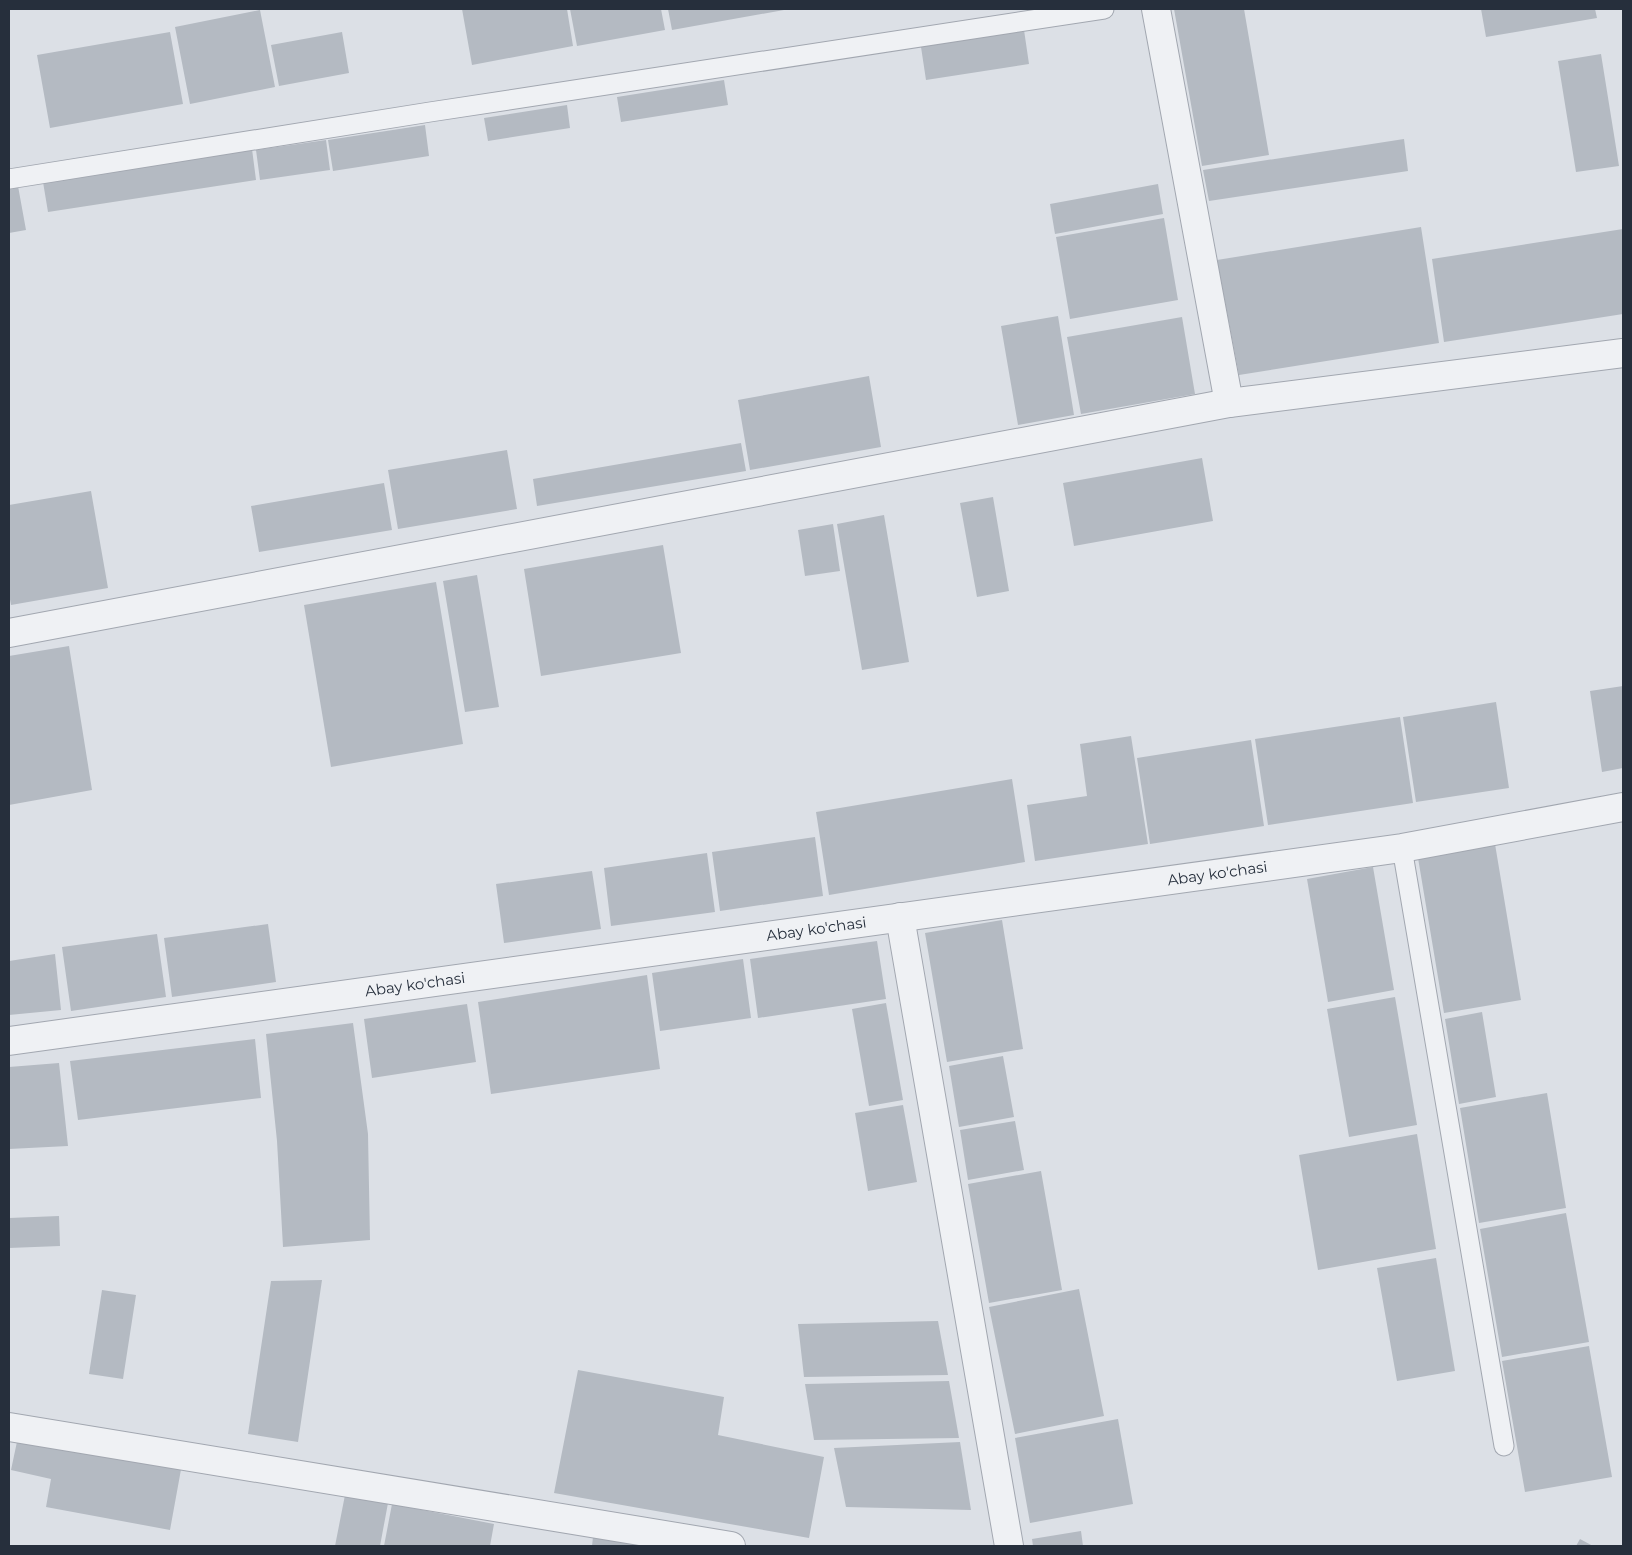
<svg xmlns="http://www.w3.org/2000/svg" width="1632" height="1555" viewBox="0 0 1632 1555" font-family="Montserrat,sans-serif">
  <style>
    .building { fill: #b4bac2 }
    .lines { fill: none; stroke-linecap: round; stroke-linejoin: round }
    .lane-casing { stroke: #a2a7b0; stroke-width: 21 }
    .street-casing { stroke: #a2a7b0; stroke-width: 30 }
    .lane { stroke: #eff1f4; stroke-width: 19 }
    .street { stroke: #eff1f4; stroke-width: 28 }
    .labels { text-anchor: middle; stroke-width: 5; stroke-linejoin: round; paint-order: stroke }
    .street-label { font-size: 15px; fill: #262f3c; stroke: #ebeff4 }
  </style>
  <rect width="100%" height="100%" fill="#dce0e6"/>
  <path class="building" d="M462 9H567L573 46 472 65Z
    M570 9H661L665 30 577 46Z
    M668 9H784V10L672 30Z
    M1174 9H1244L1269 155 1202 166Z
    M1481 9H1595L1597 18 1486 37Z
    M260 10 275 87 190 104 175 27Z
    M1024 30 1029 64 926 80 921 47Z
    M170 32 183 104 50 128 37 55Z
    M342 32 349 73 279 86 271 45Z
    M1601 54 1619 166 1576 172 1558 61Z
    M724 80 728 105 621 122 617 97Z
    M567 105 570 128 488 141 484 118Z
    M425 125 429 156 333 171 328 140Z
    M1404 139 1408 171 1209 201 1203 170Z
    M326 140 330 170 260 180 256 150Z
    M252 149 256 180 48 212 43 182Z
    M1158 184 1163 214 1055 234 1050 204Z
    M18 186 26 230 9 233V188Z
    M1164 218 1178 300 1070 319 1056 237Z
    M1421 227 1439 343 1239 375 1217 260Z
    M1623 229V314L1444 342 1432 259Z
    M1058 316 1074 415 1018 425 1001 326Z
    M1182 317 1195 394 1081 414 1067 337Z
    M869 376 881 447 750 470 738 400Z
    M741 443 746 471 537 506 533 479Z
    M507 450 517 509 398 529 388 470Z
    M1202 458 1213 521 1074 546 1063 483Z
    M384 483 392 530 259 552 251 506Z
    M91 491 108 588 11 605 9 594V505Z
    M993 497 1009 591 977 597 960 503Z
    M884 515 909 662 862 670 837 524Z
    M833 524 840 571 805 576 798 530Z
    M663 545 681 653 541 676 524 569Z
    M477 575 499 707 465 712 443 581Z
    M436 582 463 744 331 767 304 605Z
    M69 646 92 790 9 805V656Z
    M1623 686V768L1602 772 1590 691Z
    M1496 702 1509 788 1416 802 1403 717Z
    M1400 717 1413 803 1268 825 1255 739Z
    M1131 736 1148 844 1035 861 1027 805 1087 796 1080 744Z
    M1251 740 1264 826 1150 844 1137 758Z
    M1012 779 1025 862 829 895 816 812Z
    M815 837 823 896 720 911 712 852Z
    M1495 844 1521 1000 1444 1013 1418 858Z
    M707 853 715 912 611 926 604 868Z
    M1373 867 1394 990 1328 1002 1307 879Z
    M592 871 601 929 504 943 496 884Z
    M1002 920 1023 1049 947 1062 925 933Z
    M268 924 276 982 172 997 164 938Z
    M157 934 166 997 71 1011 62 947Z
    M877 941 886 999 758 1018 750 959Z
    M55 954 61 1010 9 1015V961Z
    M743 959 751 1018 660 1031 652 973Z
    M647 975 660 1069 491 1094 478 1002Z
    M1395 997 1417 1125 1349 1137 1327 1009Z
    M886 1003 903 1100 869 1106 852 1009Z
    M467 1004 476 1062 372 1078 364 1019Z
    M1482 1012 1496 1097 1459 1104 1445 1019Z
    M353 1023 368 1134 370 1240 283 1247 277 1141 266 1034Z
    M255 1039 261 1098 78 1120 70 1061Z
    M1003 1056 1014 1117 959 1127 949 1066Z
    M59 1063 68 1146 9 1149V1067Z
    M1547 1093 1566 1208 1479 1223 1460 1108Z
    M903 1105 917 1182 868 1191 855 1113Z
    M1015 1121 1024 1170 968 1180 960 1130Z
    M1417 1134 1436 1249 1318 1270 1299 1155Z
    M1041 1171 1062 1290 989 1303 968 1184Z
    M1566 1213 1589 1342 1502 1357 1480 1229Z
    M59 1216 60 1246 9 1248V1218Z
    M1436 1258 1455 1371 1397 1381 1377 1268Z
    M322 1280 298 1442 248 1434 271 1281Z
    M1079 1289 1104 1416 1015 1434 989 1307Z
    M102 1290 136 1295 123 1379 89 1374Z
    M938 1321 948 1375 804 1377 798 1324Z
    M1589 1346 1612 1477 1525 1492 1502 1361Z
    M578 1370 724 1397 718 1435 824 1457 809 1538 554 1493Z
    M949 1381 959 1438 814 1440 805 1384Z
    M1118 1419 1133 1504 1030 1523 1015 1438Z
    M18 1437 182 1464 170 1530 46 1507 51 1479 11 1470Z
    M960 1442 971 1510 846 1507 834 1448Z
    M345 1495 388 1503 380 1546H335Z
    M392 1504 494 1524 490 1546H384Z
    M1081 1531 1083 1546H1033L1032 1539Z
    M593 1537 638 1545 637 1546H592Z
    M1580 1539 1593 1546H1576Z"/>
  <g class="lines">
    <defs>
      <path id="lane" d="M9 179 430 112 1104 9
        M1402 848 1504 1446"/>
      <g id="street">
        <path d="M1156 9 1229 403"/>
        <path d="M9 633 1229 403 1623 353"/>
        <path d="M900 917 1009 1546"/>
        <path id="s1" d="M9 1041 1402 848 1623 807"/>
        <path d="M9 1427 731 1546"/>
      </g>
    </defs>
    <use href="#lane" class="lane-casing"/>
    <use href="#street" class="street-casing"/>
    <use href="#lane" class="lane"/>
    <use href="#street" class="street"/>
  </g>
  <g class="labels">
    <g class="street-label">
      <text dy="5" stroke="none"><textPath href="#s1" startOffset="1220">Abay ko'chasi</textPath></text>
      <text dy="5" stroke="none"><textPath href="#s1" startOffset="815">Abay ko'chasi</textPath></text>
      <text dy="5" stroke="none"><textPath href="#s1" startOffset="410">Abay ko'chasi</textPath></text>
    </g>
  </g>
  <rect width="1632" height="1555" fill="none" stroke="#262f3c" stroke-width="20"/>
</svg>
